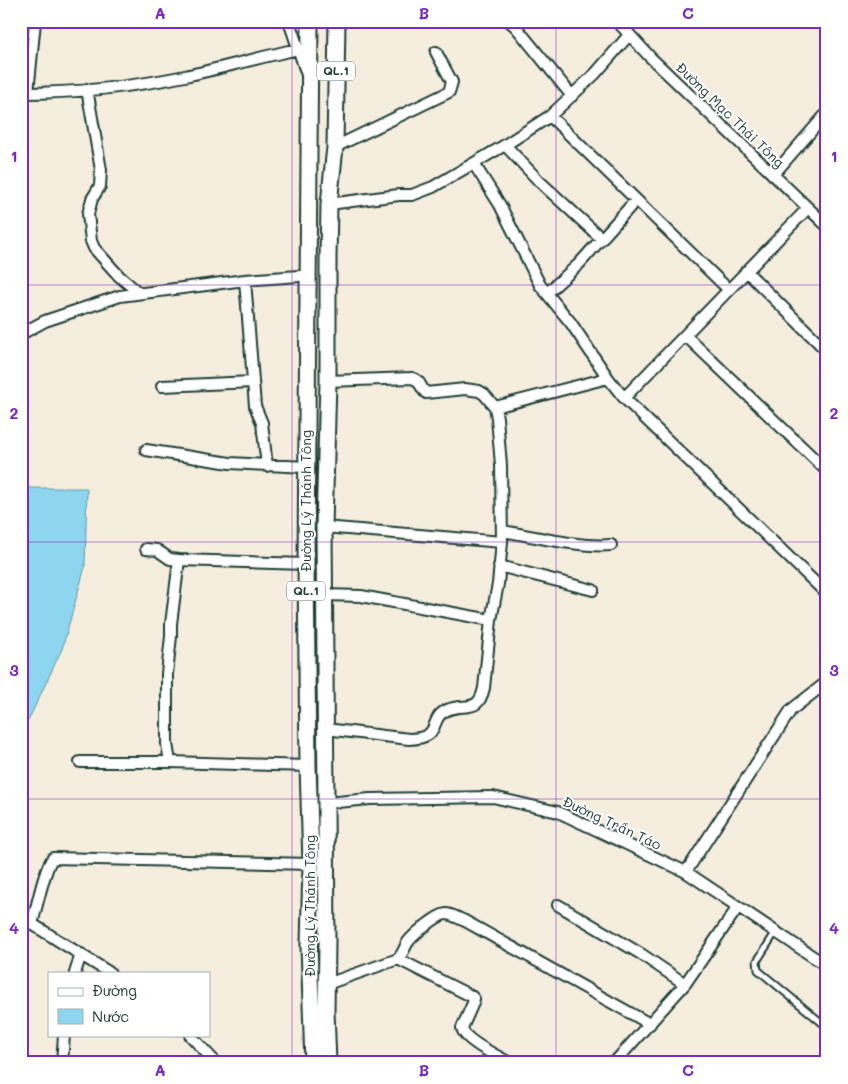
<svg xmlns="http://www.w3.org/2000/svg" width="848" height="1084" viewBox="0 0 848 1084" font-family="Mali,sans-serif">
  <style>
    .water { fill: #8ed5f0; stroke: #6298a5 }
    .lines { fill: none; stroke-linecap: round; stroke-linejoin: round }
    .lane-casing { stroke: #1f3d34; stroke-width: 9 }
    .street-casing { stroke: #1f3d34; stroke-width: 14 }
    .primary-casing { stroke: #1f3d34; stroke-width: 19 }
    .lane { stroke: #fff; stroke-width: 5 }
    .street { stroke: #fff; stroke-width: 10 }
    .primary { stroke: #fff; stroke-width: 15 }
    .grid { fill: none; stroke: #7b2cbf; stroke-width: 1; stroke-opacity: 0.55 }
    .labels { text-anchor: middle; stroke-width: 4; stroke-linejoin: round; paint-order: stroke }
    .shield { fill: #fff; stroke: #627771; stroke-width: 1 }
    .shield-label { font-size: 12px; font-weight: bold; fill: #1f3d34 }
    .street-label { font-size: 14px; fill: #1f3d34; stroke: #fff }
    .neatline { fill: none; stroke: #7b2cbf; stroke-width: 2 }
    .grid-label { font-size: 16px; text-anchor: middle; font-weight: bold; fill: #7b2cbf }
  </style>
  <rect width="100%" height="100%" fill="#f5eedf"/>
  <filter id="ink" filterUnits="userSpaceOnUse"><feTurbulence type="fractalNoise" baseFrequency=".02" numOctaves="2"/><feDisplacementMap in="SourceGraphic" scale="10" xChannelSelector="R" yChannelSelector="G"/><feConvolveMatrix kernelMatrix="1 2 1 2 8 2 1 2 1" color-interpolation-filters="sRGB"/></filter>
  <g filter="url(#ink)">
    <path class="water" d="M22 488H87L85 567 62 649 28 721 21 729Z"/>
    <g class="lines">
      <defs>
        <path id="lane" d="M775 933 757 961 758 970 827 1027"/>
        <path id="street" d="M289 21 307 75
          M509 21 516 27 572 96
          M617 21 650 57 827 226
          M87 89 101 170 100 186 92 199 88 214 91 241 94 248 102 257 119 276 139 293
          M21 93C76 93 132 87 185 76 223 68 260 57 298 49
          M28 93 35 21
          M550 116 728 289
          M505 145 539 181 602 239
          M335 147 449 92 452 82 436 52
          M474 164 500 205 540 285 571 323 608 378 624 398 827 594
          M773 175 827 113
          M329 204 399 195H412L433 187 505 145 550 116 595 74 629 35
          M746 271 827 351
          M245 280 255 406 262 423 267 466
          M547 293 579 264 636 200
          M21 334 45 321 120 296 245 280 299 276
          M685 335 827 471
          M162 386 253 382
          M624 398 808 208
          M495 407 608 378
          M146 450 230 463 306 467
          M324 527 502 542
          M502 531C533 536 581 548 611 545
          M146 549 157 550 170 559 179 560 306 564
          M499 566 593 590
          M325 595 361 596 491 620
          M326 729 409 739C444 738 427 719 447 710 465 702 478 715 484 688L491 620 498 584 502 542 501 465 497 418 495 407 484 394 479 391 465 389 426 393C420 388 421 380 412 378L328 381
          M80 762H170L308 766
          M170 762 167 744V674L171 636V624L179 560
          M326 803 370 799 493 797 558 812 686 872 827 966
          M686 872 791 710 827 682
          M558 905 641 954 685 984
          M21 917 110 973
          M32 924C36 910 45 866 53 858L311 864
          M398 959 471 996 474 999 473 1003 462 1028C464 1041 498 1056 510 1063
          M75 973 81 954
          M327 984 398 959C403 954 404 948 408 942 413 935 437 915 446 914 452 914 459 919 465 921L650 1024
          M190 1035 216 1063
          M62 1063 64 1035
          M614 1063 685 984 738 907"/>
        <path id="primary" d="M310 21 306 564 308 766 311 864 309 945 313 1063
          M328 1063 326 1011 327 942 324 527 328 381V259L329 204 335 147 337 21"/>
      </defs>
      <use href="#lane" class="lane-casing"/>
      <use href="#street" class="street-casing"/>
      <use href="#primary" class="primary-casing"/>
      <use href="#lane" class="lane"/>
      <use href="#street" class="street"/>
      <use href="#primary" class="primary"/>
    </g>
  </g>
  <path class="grid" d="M292 21V1063M556 21V1063M21 285H827M21 542H827M21 799H827"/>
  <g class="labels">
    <g class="shield">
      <rect x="317" y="61.5" width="38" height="19" rx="4"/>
      <rect x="287" y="581.5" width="38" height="19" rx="4"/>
    </g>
    <g class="shield-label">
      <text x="336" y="75">QL.1</text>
      <text x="306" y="595">QL.1</text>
    </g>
    <g class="street-label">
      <text transform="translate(730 115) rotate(44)" y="5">Đường Mạc Thái Tông</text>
      <text transform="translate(306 501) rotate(-90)" y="5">Đường Lý Thánh Tông</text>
      <text transform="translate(612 823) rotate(25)" y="5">Đường Trần Táo</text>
      <text transform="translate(310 906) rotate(-90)" y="5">Đường Lý Thánh Tông</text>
    </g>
  </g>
  <rect width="848" height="1084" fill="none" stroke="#fff" stroke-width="55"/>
  <rect x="48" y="972" width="162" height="65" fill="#ffffff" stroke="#a5b1ae"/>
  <rect x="58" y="988" width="25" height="8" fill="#ffffff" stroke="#a5b1ae"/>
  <text x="92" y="996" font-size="15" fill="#1f3d34">Đường</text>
  <rect x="58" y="1009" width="25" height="15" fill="#8ed5f0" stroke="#a5b1ae"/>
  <text x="92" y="1022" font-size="15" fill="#1f3d34">Nước</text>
  <rect x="28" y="28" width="792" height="1028" class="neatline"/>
  <g class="grid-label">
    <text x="160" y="19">A</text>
    <text x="424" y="19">B</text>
    <text x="688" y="19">C</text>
    <text x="14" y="162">1</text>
    <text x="834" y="162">1</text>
    <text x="14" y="419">2</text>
    <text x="834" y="419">2</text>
    <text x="14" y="676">3</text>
    <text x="834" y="676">3</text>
    <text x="14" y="934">4</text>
    <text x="834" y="934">4</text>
    <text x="160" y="1076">A</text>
    <text x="424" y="1076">B</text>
    <text x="688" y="1076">C</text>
  </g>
</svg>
